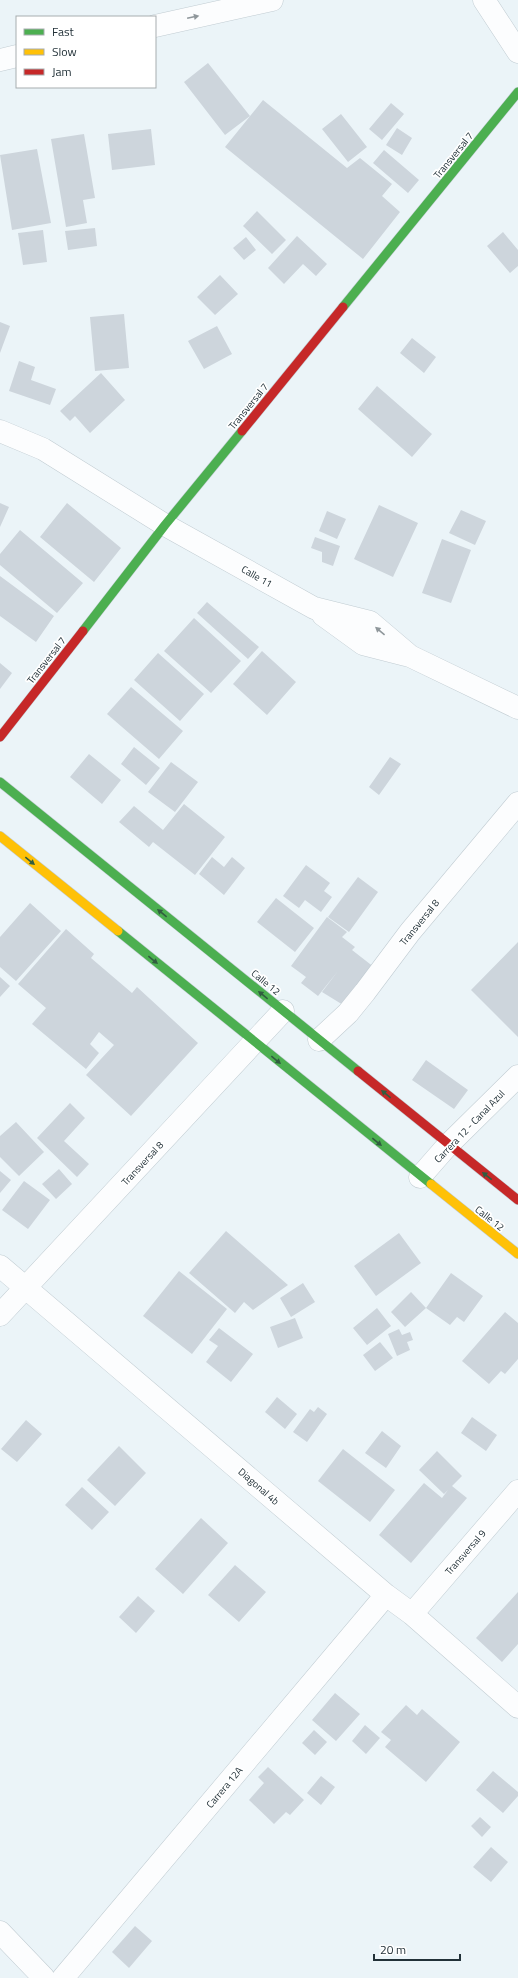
<svg xmlns="http://www.w3.org/2000/svg" width="518" height="1978" viewBox="0 0 518 1978" font-family="'Titillium Web',sans-serif">
  <style>
    .building { fill: #cdd5dc }
    .lines { fill: none; stroke-linecap: round; stroke-linejoin: round }
    .street-casing { stroke: #c1ccd2; stroke-width: 23 }
    .fast-casing { stroke: #c1ccd2; stroke-width: 10 }
    .slow-casing { stroke: #c1ccd2; stroke-width: 10 }
    .jam-casing { stroke: #c1ccd2; stroke-width: 10 }
    .street { stroke: #fcfdfe; stroke-width: 22 }
    .fast { stroke: #4caf50; stroke-width: 9 }
    .slow { stroke: #ffc107; stroke-width: 9 }
    .jam { stroke: #c62828; stroke-width: 9 }
    .oneway { fill: #8f979b }
    .oneway2 { fill: #315d40 }
    .labels { text-anchor: middle; stroke-width: 3.5; stroke-linejoin: round; paint-order: stroke }
    .street-label { font-size: 10px; fill: #223138; stroke: #fff }
  </style>
  <rect width="100%" height="100%" fill="#ebf4f8"/>
  <path class="building" d="M208 63 250 116 225 135 184 82Z
    M263 100 347 168 360 158 392 184 382 196 400 212 363 259 225 147Z
    M391 103 404 114 382 140 369 129Z
    M341 114 367 147 348 162 322 129Z
    M397 128 412 138 402 155 386 145Z
    M151 129 155 165 112 170 108 134Z
    M84 134 95 198 83 200 87 223 66 227 51 139Z
    M37 149 51 223 12 230 0 155Z
    M384 150 419 180 408 193 373 163Z
    M257 211 286 240 272 254 243 226Z
    M95 228 97 246 68 250 65 231Z
    M43 230 47 262 23 265 18 233Z
    M503 232 518 250V266L510 273 487 246Z
    M297 236 327 264 316 276 303 264 284 284 268 268Z
    M246 237 256 250 244 260 233 248Z
    M220 275 238 294 215 315 197 297Z
    M124 314 129 368 95 371 90 317Z
    M0 322 10 326 0 353Z
    M217 326 232 354 204 369 188 341Z
    M412 338 436 357 424 373 400 353Z
    M19 361 35 367 31 380 56 389 50 405 9 391Z
    M101 373 125 400 90 433 75 416 70 421 60 411Z
    M377 386 432 434 412 457 358 409Z
    M0 503 9 507 0 527Z
    M67 503 121 548 94 582 40 537Z
    M379 505 418 523 393 577 354 559Z
    M461 510 486 521 475 545 449 533Z
    M327 511 346 519 337 539 319 531Z
    M20 530 83 583 57 613 0 565V554Z
    M315 537 340 546 333 566 322 562V552L311 548Z
    M442 539 471 550 451 603 422 593Z
    M0 576 54 616 36 642 0 616Z
    M207 602 259 647 248 659 197 613Z
    M194 618 241 661 211 693 164 651Z
    M262 651 296 682 267 715 233 684Z
    M158 653 204 694 180 721 134 680Z
    M0 663 12 673 0 689Z
    M131 687 183 731 159 759 107 714Z
    M134 747 160 768 146 785 121 764Z
    M89 754 121 780 102 804 70 777Z
    M390 757 401 764 379 795 369 787Z
    M171 762 198 782 175 812 148 792Z
    M184 804 225 837 195 875 153 842 149 847 119 822 134 806 163 830Z
    M212 857 224 867 232 857 245 868 224 895 199 874Z
    M306 865 330 883 324 891 332 897 321 912 305 900 299 908 283 896Z
    M358 877 378 892 349 932 328 917Z
    M276 898 314 928 295 952 257 922Z
    M30 903 61 931 16 981 0 967V937Z
    M327 917 347 932 342 937 355 947 352 950 379 971 348 1008 322 992 338 971 318 996 301 983 306 977 291 966Z
    M66 929 94 954 91 958 132 993 137 987 198 1043 131 1116 86 1075 114 1045 99 1032 90 1044 99 1053 86 1069 32 1024 46 1008 18 984Z
    M518 942V1037L471 990Z
    M0 977 10 986 0 997Z
    M426 1060 468 1090 454 1109 412 1080Z
    M70 1103 85 1118 64 1141 89 1164 77 1177 37 1138Z
    M16 1122 44 1152 19 1176 0 1157V1136Z
    M59 1169 72 1184 56 1199 42 1184Z
    M0 1171 11 1180 0 1193Z
    M24 1181 50 1200 28 1229 2 1210Z
    M226 1231 288 1285 253 1310 244 1302 235 1313 189 1273Z
    M399 1233 421 1263 376 1296 354 1266Z
    M179 1271 227 1309 192 1354 143 1316Z
    M451 1273 483 1296 464 1322 457 1317 450 1325 426 1308Z
    M303 1283 315 1302 291 1317 280 1298Z
    M411 1292 426 1308 405 1327 391 1312Z
    M377 1308 391 1326 367 1345 353 1328Z
    M505 1312 518 1323V1359L505 1374 501 1371 489 1384 462 1361Z
    M295 1318 303 1338 278 1348 270 1327Z
    M219 1328 253 1354 231 1382 206 1362 218 1346 209 1340Z
    M399 1329 402 1335 410 1332 413 1340 407 1342 410 1350 397 1356 388 1334Z
    M380 1342 393 1358 375 1371 363 1355Z
    M277 1397 297 1414 285 1429 265 1412Z
    M318 1407 327 1414 307 1442 293 1432 310 1409 314 1412Z
    M472 1417 497 1435 486 1451 461 1433Z
    M26 1420 42 1434 17 1462 1 1449Z
    M382 1431 401 1446 386 1468 365 1453Z
    M119 1446 146 1473 115 1506 87 1480Z
    M343 1449 395 1490 370 1522 318 1481Z
    M437 1451 462 1476 452 1486 467 1498 411 1563 379 1535 424 1483 442 1498 448 1490 444 1494 419 1470Z
    M82 1487 109 1512 92 1530 65 1505Z
    M201 1518 228 1543 183 1594 155 1569Z
    M235 1565 266 1592 239 1622 208 1595Z
    M518 1592V1644L502 1662 476 1638Z
    M138 1596 155 1611 136 1633 119 1617Z
    M335 1693 360 1714 336 1741 312 1720Z
    M406 1705 417 1715 422 1709 460 1742 426 1782 385 1747 391 1740 381 1732Z
    M365 1725 380 1738 366 1754 352 1741Z
    M314 1730 327 1742 315 1755 302 1743Z
    M268 1767 304 1800 290 1815 286 1812 274 1824 249 1800 264 1783 258 1777Z
    M493 1771 518 1792V1796L503 1813 476 1790Z
    M321 1776 335 1787 321 1805 307 1793Z
    M480 1817 491 1827 482 1837 471 1826Z
    M491 1847 508 1862 491 1882 473 1867Z
    M135 1926 152 1941 129 1968 112 1952Z"/>
  <g class="lines">
    <defs>
      <path id="street" d="M484 0 518 52
        M155 26 272 0
        M0 60 17 56
        M0 431 43 449 165 525 314 608 370 622 410 656 518 708
        M323 615 363 644 406 655
        M319 1040 348 1013 365 992 410 932 518 803
        M420 1177 448 1145 518 1076
        M0 1266 386 1595 412 1614 518 1707
        M0 1315 283 1011
        M412 1614 518 1491
        M0 1932 44 1978
        M63 1978 386 1595"/>
      <path id="fast" d="M343 307 518 92
        M83 631 165 525 242 431
        M0 782 358 1071
        M118 931 431 1184"/>
      <path id="slow" d="M0 836 118 931
        M431 1184 518 1254"/>
      <path id="jam" d="M242 431 343 307
        M0 737 83 631
        M358 1071 518 1200"/>
    </defs>
    <use href="#street" class="street-casing"/>
    <use href="#fast" class="fast-casing"/>
    <use href="#slow" class="slow-casing"/>
    <use href="#jam" class="jam-casing"/>
    <use href="#street" class="street"/>
    <use href="#fast" class="fast"/>
    <use href="#slow" class="slow"/>
    <use href="#jam" class="jam"/>
  </g>
  <defs><path id="oneway-solid" d="M-6-.8H1V-3.2L6.5 0L1 3.2V.8H-6Z"/></defs>
  <g class="oneway">
    <use href="#oneway-solid" transform="translate(193 17) rotate(-12)"/>
    <use href="#oneway-solid" transform="translate(380 631) rotate(-140)"/>
  </g>
  <g class="oneway2">
    <use href="#oneway-solid" transform="translate(30 861) rotate(39)"/>
    <use href="#oneway-solid" transform="translate(162 913) rotate(-141)"/>
    <use href="#oneway-solid" transform="translate(153 960) rotate(39)"/>
    <use href="#oneway-solid" transform="translate(263 995) rotate(-141)"/>
    <use href="#oneway-solid" transform="translate(276 1060) rotate(39)"/>
    <use href="#oneway-solid" transform="translate(386 1094) rotate(-141)"/>
    <use href="#oneway-solid" transform="translate(377 1142) rotate(39)"/>
    <use href="#oneway-solid" transform="translate(487 1176) rotate(-142)"/>
  </g>
  <g class="labels">
    <g class="street-label">
      <text transform="translate(453 155) rotate(-51)" y="4">Transversal 7</text>
      <text transform="translate(248 406) rotate(-51)" y="4">Transversal 7</text>
      <text transform="translate(257 576) rotate(29)" y="4">Calle 11</text>
      <text transform="translate(46 660) rotate(-52)" y="4">Transversal 7</text>
      <text transform="translate(419 922) rotate(-51)" y="4">Transversal 8</text>
      <text transform="translate(266 982) rotate(39)" y="4">Calle 12</text>
      <text transform="translate(469 1126) rotate(-46)" y="4">Carrera 12 - Canal Azul</text>
      <text transform="translate(142 1163) rotate(-47)" y="4">Transversal 8</text>
      <text transform="translate(490 1218) rotate(38)" y="4">Calle 12</text>
      <text transform="translate(259 1486) rotate(41)" y="4">Diagonal 4b</text>
      <text transform="translate(465 1552) rotate(-49)" y="4">Transversal 9</text>
      <text transform="translate(224 1787) rotate(-50)" y="4">Carrera 12A</text>
    </g>
  </g>
  <rect x="16" y="16" width="140" height="72" fill="#ffffff" stroke="#a7adaf"/>
  <rect x="24" y="29" width="20" height="6" fill="#4caf50" stroke="#a7adaf"/>
  <text x="52" y="36" font-size="12" fill="#223138">Fast</text>
  <rect x="24" y="49" width="20" height="6" fill="#ffc107" stroke="#a7adaf"/>
  <text x="52" y="56" font-size="12" fill="#223138">Slow</text>
  <rect x="24" y="69" width="20" height="6" fill="#c62828" stroke="#a7adaf"/>
  <text x="52" y="76" font-size="12" fill="#223138">Jam</text>
  <path d="M374 1954v6h86v-6" fill="none" stroke="#223138" stroke-width="2"/>
  <text x="380" y="1954" font-size="12" fill="#223138" stroke="#ffffff" stroke-width="3" paint-order="stroke">20 m</text>
</svg>
